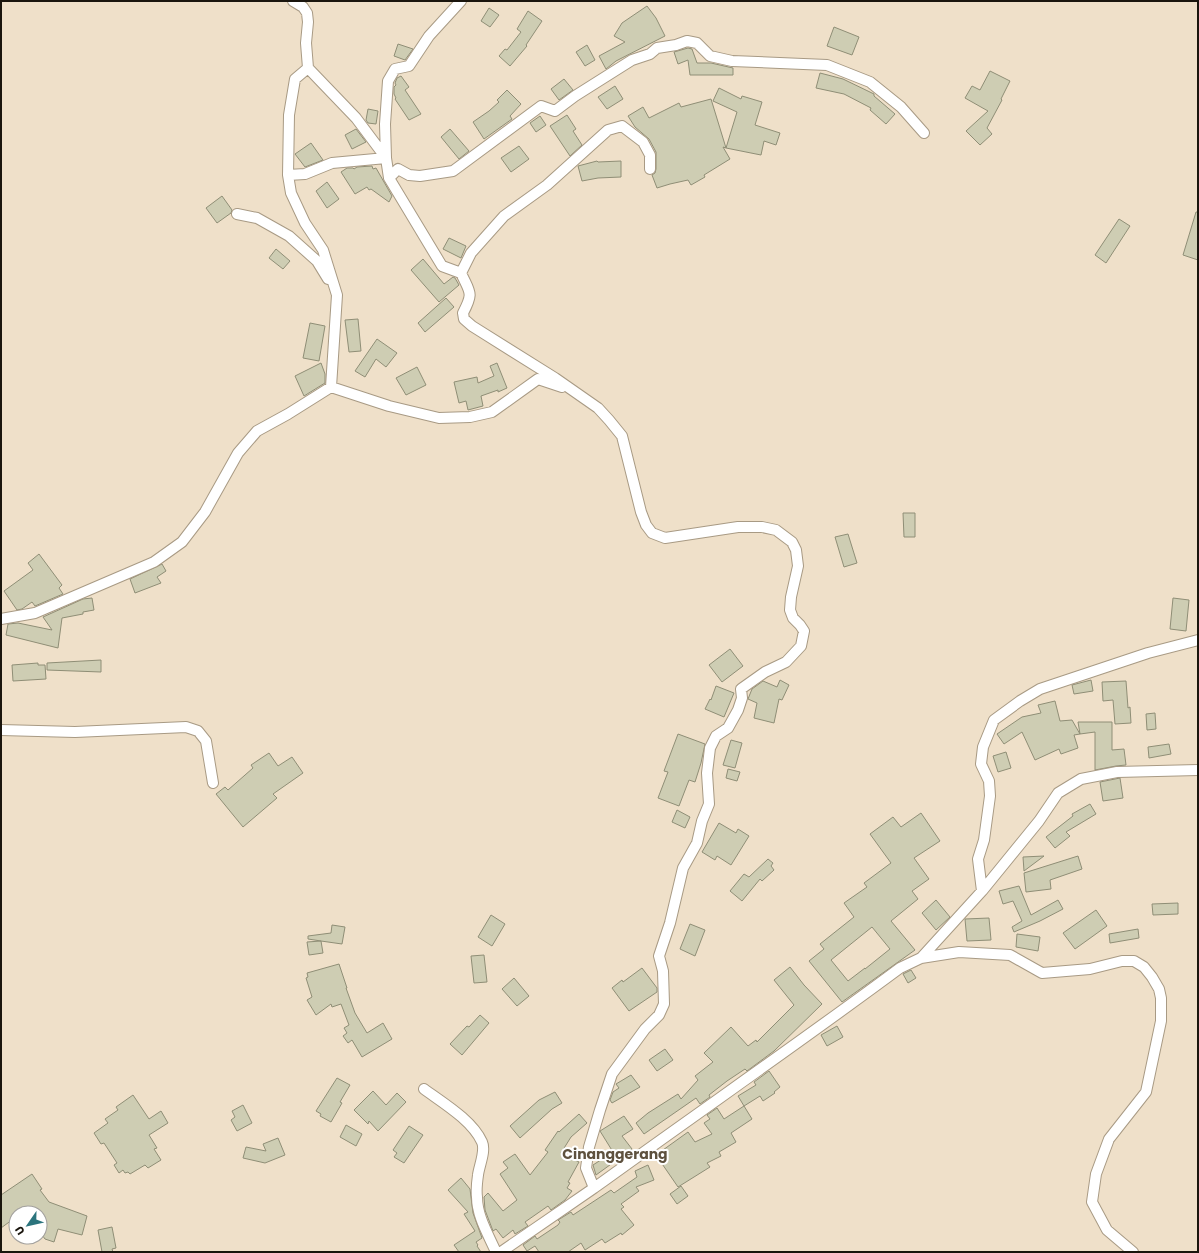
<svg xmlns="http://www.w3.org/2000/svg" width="1199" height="1253" viewBox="0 0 1199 1253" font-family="Poppins,sans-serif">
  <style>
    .building { fill: #cecdb3; stroke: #8f8e76; fill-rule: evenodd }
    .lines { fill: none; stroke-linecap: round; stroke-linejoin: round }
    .street-casing { stroke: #a89a84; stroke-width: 12 }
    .street { stroke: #fff; stroke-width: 10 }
    .labels { text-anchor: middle; stroke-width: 4; stroke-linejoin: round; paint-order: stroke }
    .quarter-label { font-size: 14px; font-weight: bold; fill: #5e513e; stroke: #fff }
  </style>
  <rect width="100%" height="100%" fill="#efe0c9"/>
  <path class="building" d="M647 6 656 18 665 36 616 61 606 69 599 56 625 42 614 36 622 23Z
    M489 8 499 15 490 27 481 21Z
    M528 11 542 21 526 45 527 46 510 66 499 56 505 49 507 50 521 32 517 29Z
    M834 27 859 37 852 55 827 46Z
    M398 44 413 49 405 60 394 56Z
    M587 45 595 60 585 66 576 52Z
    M688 48 692 49 697 63H711L733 68V75H690L688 60 678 64 674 52Z
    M990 71 1010 81 1001 99 1002 100 987 128 992 134 980 145 966 131 988 111 965 98 972 86 980 90Z
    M820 73 843 79 874 94V96L895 114 886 124 870 110 871 108 844 94 816 88Z
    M401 76 409 87 405 90 421 114 409 120 395 99 396 98 394 94V87L396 85 395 83 397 78Z
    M564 79 573 90 559 100 551 89Z
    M615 86 623 99 607 109 598 97Z
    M719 88 741 99 742 96 762 102 755 125 780 133 776 145 764 141 761 155 726 148 737 112 713 101Z
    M507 90 521 104 510 116 512 119 484 139 473 122 489 111 499 102 497 100Z
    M711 99 726 148 723 147 730 159 704 175 705 177 691 185 688 180 670 184 657 188 652 175 655 173 656 169V152L649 139 635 127 628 116 643 107 649 118 679 103 681 107Z
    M368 109 378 111 376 124 368 123 366 120Z
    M567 115 576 129 573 131 582 145 570 156 550 126Z
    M540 116 546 125 536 132 530 123Z
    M356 129 366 142 352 149 345 135Z
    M450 129 469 151 459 159 441 137Z
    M311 143 323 160 305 167 295 154Z
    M519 146 529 159 511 172 501 158Z
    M597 161 598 162 621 161V177L598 178 582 181 578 166Z
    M372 166 373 169 376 168 392 196 389 202 371 189 369 190 367 187 355 194 341 172 347 168H353L354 169 357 167Z
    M327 182 339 199 327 208 316 191Z
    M222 196 232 210 231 213 217 223 206 208Z
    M1196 212H1198V260L1183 255Z
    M1119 219 1130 226 1106 263 1095 255Z
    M449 238 466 246 461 258 443 249Z
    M276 249 290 261 283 269 269 258Z
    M423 259 444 284 453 277 455 278 459 285 439 302 411 270Z
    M446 298 454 307 425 332 418 323Z
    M358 319 361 351 349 352 345 320Z
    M310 323 325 326 319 361 303 358Z
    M377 339 397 353 386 367 376 359 365 377 355 371Z
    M321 363 325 374V383L304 396 295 376Z
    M497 363 507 388 498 392V390L481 396 483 406 468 410 466 401 459 403 454 382 477 377 478 383 494 376 490 366Z
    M417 367 426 385 406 395 396 378Z
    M903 513H915V537H904Z
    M848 534 857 563 844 567 835 537Z
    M39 554 62 585 59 588 63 594 35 606 32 602 22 609 17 610 4 591 33 570 28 563Z
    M162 564 166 571 157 577 161 583 135 593 130 579Z
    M92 598 94 610 83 612V614L62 618 58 648 6 635 8 624 18 623 52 630 43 617 83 599Z
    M1173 598 1189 600 1186 631 1170 629Z
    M730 649 743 666 722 682 709 665Z
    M101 660V672L47 670V663Z
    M38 663V665H45L46 679 13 681 12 665Z
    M780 680 789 685 782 700 779 699 774 723 754 718 757 703 748 699 752 689 763 681 777 687Z
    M1091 680 1093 691 1074 694 1072 685Z
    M1126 681 1128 708 1130 707 1131 723 1115 724 1113 700 1103 701 1102 682Z
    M716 686 734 693 724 717 705 709 710 699 711 700Z
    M1055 701 1060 721 1072 720 1080 734 1074 735 1078 748 1061 754 1059 749 1035 760 1022 732 1004 744 997 734 1022 717 1041 713 1038 705Z
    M1155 713 1156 729 1147 730 1146 714Z
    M1078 722H1112V750L1124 749 1126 765 1116 766 1095 770V732L1080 734Z
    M678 734 705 744 701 763 695 782 689 780 679 806 658 798 668 772 664 771Z
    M731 740 742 743 735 768 723 765Z
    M1169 744 1171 754 1149 758 1148 747Z
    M1006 752 1011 768 998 772 993 756Z
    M269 753 278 766 292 757 303 773 273 794 277 798 243 827 216 794 225 787 228 790 253 768 251 765Z
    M728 769 740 772 737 781 726 778Z
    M1120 778 1123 798 1103 801 1100 782Z
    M1090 804 1096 814 1066 832 1070 836 1055 848 1046 837 1073 816 1072 814Z
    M677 810 690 817 685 828 672 822Z
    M921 813 940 841 914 858 929 879 912 891 918 899 891 921 915 950 842 1002 809 961 824 949 820 944 854 917 844 903 867 887 864 883 891 863 870 834 893 817 901 827ZM872 927 890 949 865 969V968L848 981 831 960Z
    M719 823 736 833 738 829 749 836 731 865 717 856 715 860 702 852Z
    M1044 856 1024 871 1023 857Z
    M1078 856 1082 869 1050 880 1051 889 1026 892 1024 873Z
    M768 859 773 863 771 866 774 870 762 881 760 879 742 901 730 891 744 874 749 877Z
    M1019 886 1031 915 1058 900 1063 909 1040 921 1014 932 1012 927 1022 921 1013 901 1003 904 999 891Z
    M936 900 950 917 936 930 922 913Z
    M1178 903V914L1153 915 1152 904Z
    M1096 910 1107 926 1075 949 1063 933Z
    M491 915 505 924 492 946 478 937Z
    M989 918 991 940 967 941 965 919Z
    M690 924 705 930 695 956 680 949Z
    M332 925 345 927 342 944 321 941 323 953 309 955 307 942 321 941 308 939V936L331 933Z
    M1138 929 1139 938 1110 943 1109 934Z
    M1017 934 1040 937 1038 951 1016 947Z
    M484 955 487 982 474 983 471 956Z
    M339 964 347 988H346L355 1013 367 1033 383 1023 392 1039 362 1057 352 1040 348 1043 343 1036 347 1033 344 1028 349 1025 341 1004 332 1007 331 1004 316 1015 307 1000 312 997 306 978 308 977 307 973Z
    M790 967 804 985 822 1004 774 1051 747 1071 745 1069 727 1081 709 1095 710 1097 700 1104 696 1098 644 1134 636 1123 648 1113 678 1094 681 1099 698 1080 695 1076 713 1062 704 1053 731 1027 748 1046 756 1040 757 1042 794 1005 774 980Z
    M642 968 657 988V992L629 1011 612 988 622 980 623 982Z
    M911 970 916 978 908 983 903 974Z
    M514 978 529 996 517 1006 502 989Z
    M480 1015 489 1023 462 1055 450 1044 467 1026 469 1027Z
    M837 1026 843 1037 827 1046 821 1035Z
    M665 1049 673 1060 657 1071 649 1060Z
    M769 1071 780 1087 774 1092 775 1093 763 1101 760 1096 744 1106 738 1096 756 1085 754 1082Z
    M631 1075 640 1087 612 1103 610 1100 613 1092 619 1088 616 1084Z
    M337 1078 350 1085 340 1102 342 1103 331 1122 320 1116 321 1114 316 1111Z
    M373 1091 386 1105 397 1093 406 1102 378 1131 369 1121 368 1124 354 1110Z
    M555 1092 562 1103 552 1109 520 1138 510 1126 539 1100Z
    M133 1095 149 1119 161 1111 168 1123 149 1135 157 1148 154 1149 161 1160 148 1168 145 1165 130 1174 128 1172 125 1173 123 1170 119 1173 114 1165 117 1163 104 1143 101 1144 94 1133 108 1123 105 1119 118 1110 116 1107Z
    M243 1105 252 1123 237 1131 231 1120 235 1117 232 1111Z
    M744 1106 752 1119 731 1133 736 1142 719 1152 721 1156 707 1163 710 1167 678 1187 656 1155 688 1132 695 1142 712 1134 704 1123 710 1119 707 1115 717 1108 724 1119Z
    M579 1114 587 1123 571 1137 561 1153 579 1162 568 1182 570 1183 567 1188 572 1191 565 1200 551 1210 548 1206 525 1222 528 1226 515 1234 513 1230 503 1238 496 1229 493 1231 485 1210 484 1197 488 1193 503 1211 517 1200 500 1174 508 1168 503 1162 515 1154 530 1175 548 1152 545 1150 558 1131 559 1132Z
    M624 1116 633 1129 622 1136 632 1149 596 1175 593 1165 613 1152 600 1131Z
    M346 1125 362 1134 356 1146 340 1137Z
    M409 1126 423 1135 404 1163 394 1157 397 1153 393 1150Z
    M278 1138 285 1155 265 1163 243 1158 246 1147 266 1151 263 1144Z
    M648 1165 654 1180 636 1187 639 1191 621 1204 624 1207 621 1209 634 1225 622 1235 621 1233 605 1243 602 1239 585 1250 581 1243 568 1252H539L535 1246 527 1251 523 1245 535 1236 537 1239 558 1225 560 1222 558 1220 571 1212 573 1215 611 1190 614 1193 637 1177 635 1171Z
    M32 1174 42 1189 40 1190 49 1202 87 1216 82 1235 58 1229 54 1242 45 1239 40 1232V1213H27L25 1211 23 1213H16V1217L1 1228V1195Z
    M461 1178 470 1189 473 1213 482 1238 476 1242 478 1245 477 1246 481 1252H459L454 1245 475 1231 464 1214 468 1212 448 1190Z
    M681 1186 688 1196 677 1204 670 1194Z
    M112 1227 116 1248 112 1249 113 1252H102L98 1230Z"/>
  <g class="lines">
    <defs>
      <path id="street" d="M293 1 303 7 307 13 308 22 306 43 308 68 356 118 386 158 389 178 442 266 461 273C470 293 474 292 463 313L464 319 472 326 555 378 598 408 609 420 622 436 641 512 646 525 652 533 665 538 738 527H762L776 530 792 542 796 550 798 566 791 597 790 610 793 618 800 625 804 631 801 646 786 662 765 672 741 689 742 698 738 710 728 728 716 736 710 748 707 773 709 804 702 821 697 843 683 868 670 923 659 956 663 971 664 1004 659 1015 645 1029 612 1074 600 1110 589 1147 586 1168 594 1188C696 1114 799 1043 900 968L921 958 982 891 1039 821 1058 793 1081 779 1117 772 1198 770
        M288 175 305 174 332 163 386 158 385 124 388 81 395 69 409 66 429 36 461 1
        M389 178 398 169 409 175 420 176 453 171 541 106 555 111 575 96 632 60 650 54 657 48 676 45 687 41 697 43 710 56 732 61 827 65 870 82 901 107 924 133
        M237 214 257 218 289 236 317 261 328 279
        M461 273 471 253 504 216 547 185 608 130 622 126 643 142 650 155V169
        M331 387 389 406 439 418 470 417 492 412 538 379 562 387
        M1 619 35 613 154 562 182 542 205 512 238 453 257 431 288 414 331 387 337 295 323 250 305 223 291 193 288 175 289 115 295 79 308 68
        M1 730 75 732 186 727 198 731 206 741 213 783
        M982 891 978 859 984 840 990 796 989 781 981 764 983 747 994 720 1020 701 1040 689 1148 653 1198 640
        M921 958 959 952 1010 955 1042 973 1090 969 1122 961H1134L1144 967 1152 977 1159 989 1161 998V1021L1146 1092 1109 1139 1096 1174 1092 1202 1107 1230 1133 1252
        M424 1089C443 1103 472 1120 482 1142 486 1151 479 1166 478 1175 477 1182 476 1190 477 1197 477 1216 488 1234 496 1252
        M501 1252 594 1188"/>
    </defs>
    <use href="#street" class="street-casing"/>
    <use href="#street" class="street"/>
  </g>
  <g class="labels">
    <g class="quarter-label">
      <text x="615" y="1159">Cinanggerang</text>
    </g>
  </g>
  <rect width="1199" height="1253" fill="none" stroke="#1a150d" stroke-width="4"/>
  <g transform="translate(28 1225) rotate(236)"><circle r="19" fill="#ffffff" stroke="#a3a19e"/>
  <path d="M0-3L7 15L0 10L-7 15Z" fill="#2b747d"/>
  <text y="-6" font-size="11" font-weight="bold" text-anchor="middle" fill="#1a150d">U</text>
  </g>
</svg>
